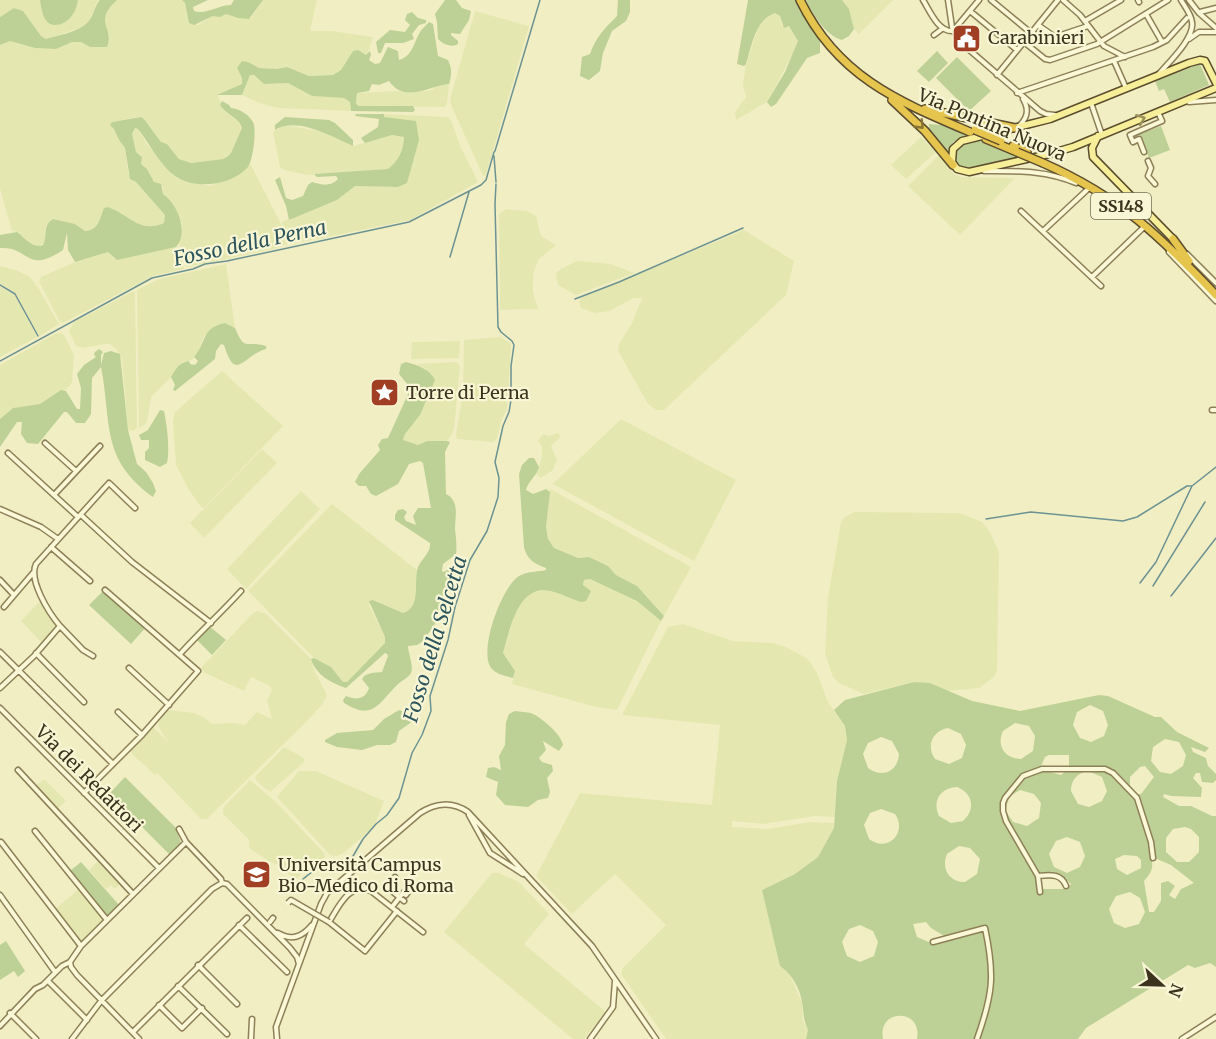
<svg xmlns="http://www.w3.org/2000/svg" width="1216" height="1039" viewBox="0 0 1216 1039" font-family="Merriweather,serif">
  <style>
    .farmland { fill: #e4e8b0 }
    .green { fill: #bdd196; fill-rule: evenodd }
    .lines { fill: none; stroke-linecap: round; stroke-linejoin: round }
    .stream { stroke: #6c9392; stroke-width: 1.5 }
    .minor-casing { stroke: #8d8058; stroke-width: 7 }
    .major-casing { stroke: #5b4d2d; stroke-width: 9 }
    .highway-casing { stroke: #5b4d2d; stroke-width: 10 }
    .minor { stroke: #fbf8d8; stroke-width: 4 }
    .major { stroke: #f7ee99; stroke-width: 6 }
    .highway { stroke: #e6c54f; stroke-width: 7 }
    .minor-bridge-casing { stroke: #8d8058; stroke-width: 7; stroke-linecap: butt }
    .highway-bridge-casing { stroke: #5b4d2d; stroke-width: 10; stroke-linecap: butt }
    .minor-bridge { stroke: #fbf8d8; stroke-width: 4 }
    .highway-bridge { stroke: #e6c54f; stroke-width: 7 }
    .oneway { stroke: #9a905c }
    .oneway2 { stroke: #887534 }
    .labels { text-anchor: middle; stroke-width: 4.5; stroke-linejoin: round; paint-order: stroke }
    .shield { fill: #f8f6d4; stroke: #746e55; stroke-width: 1.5 }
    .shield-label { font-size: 16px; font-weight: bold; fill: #3c331e }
    .poi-label { font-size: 18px; fill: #3c331e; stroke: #f8f6d4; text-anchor: start }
    .street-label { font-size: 18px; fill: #3c331e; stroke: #f8f6d4 }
    .water-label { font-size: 20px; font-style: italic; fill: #2c555d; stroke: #f8f6d4 }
  </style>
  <rect width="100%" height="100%" fill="#f1eec4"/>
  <path class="farmland" d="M0 0H40L45 19 51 25H57L76 9 78 0H100L96 4 90 21 83 27 46 39 41 36 23 11 14 8 0 17Z
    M117 0H182L185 3 189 23 198 25 213 16 226 14 238 18H251L263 0H317L310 31H332L373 37 367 55 353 51 341 70 333 75 309 76 287 67 277 69 259 68 248 62 237 68 242 78V84L218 95 223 110 237 120 242 129 231 153 223 159 191 163 184 161 179 159 167 144 161 142 144 119 138 117 112 122 119 140 125 148 128 172 165 215 164 223 156 227 135 224 108 207 104 208 97 227 92 230 85 231 75 224 53 219 49 221 46 226 45 242 39 247 32 244 17 232 12 231 0 189V45L10 41 35 48 56 49 72 42H81L90 47 109 41 104 20 106 12Z
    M842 0H893L859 34 854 29 849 9Z
    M475 11 529 26 486 175 483 176 452 107 450 99Z
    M775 13 780 16 782 26 789 25 798 41 797 46 767 102 736 120 735 112 746 97 743 86 746 64 759 24 766 16Z
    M250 75H254L264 84 288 83 312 96 344 98 350 102 351 111 278 108 259 103 242 95Z
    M449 84 447 104 445 107 358 106 356 104 357 93 398 91 408 93 432 90 438 85Z
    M384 114 448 117 451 120 461 148 478 182 410 220 292 244 289 243 282 224 283 221 337 200 355 186 398 187 407 183 414 154 418 144 415 121 384 117Z
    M285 125 324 132 353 146 392 135 405 137 404 144 395 165 388 169 307 175 284 170 280 167 273 132Z
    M135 128 138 129 147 144 177 178 209 186 234 177 249 165H251L281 224 287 244 273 249 187 267 179 243 182 224 163 194V187L154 182 147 169 141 164V155L136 152 132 134Z
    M921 137 936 152 906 179 891 165Z
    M939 155 954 174 962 177 1015 178 960 235 908 186Z
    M506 209 527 211 536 216 541 236 556 245 539 259 536 266 533 275V292L538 309 500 310 499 214Z
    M744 230 794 261 786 295 664 410H656L648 404 618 351 619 344 632 323 642 298H634L609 311 595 313 581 308 579 301 583 297Z
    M176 247 179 249 184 269 153 276 63 323 60 322 39 282 41 277 75 262 108 252 115 259Z
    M577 261 611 264 634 273 576 295 558 285 556 277 557 272 561 269Z
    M226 264 235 328 225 323 204 336 198 352 192 360 183 362 177 367 171 377 151 397 147 422 139 429 137 290 159 279Z
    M0 266 16 270 30 277 40 291 59 324 39 336 15 293 0 283Z
    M0 286 16 297 37 337 0 357Z
    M132 292H135L137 428 132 431 128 430 122 359 117 350 110 344H105L83 348 76 346 69 331 74 322Z
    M61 333 64 335 74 355 72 382 69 387 40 404 13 408 0 419V365L55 334Z
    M500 337 510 343 511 347 507 409 502 419 497 438 494 442 457 439 456 435 463 392 464 340Z
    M460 341 459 358 411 359 412 342Z
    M456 362 460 366 454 429 451 436 447 441H427L418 445 405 442 403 440 405 434 420 415 426 369 416 364Z
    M222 371 283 426 204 508 201 507 189 490 176 465 173 421 175 412Z
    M621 419 736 480 694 561 553 484Z
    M557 433 561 436 551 446 557 460 553 470 541 478 537 475 542 456V446L538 441 543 434 549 436Z
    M262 449 277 463 204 538 190 523Z
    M550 489 691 567 664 616 637 586 616 575 608 566 589 557 578 558 554 548 548 539 546 527Z
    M301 491 320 509 246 589 227 569Z
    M332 504 417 570V590L414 603 409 611 403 613 374 600 369 605 385 637V643L347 682H343L331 667 314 658 248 591Z
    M854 512 960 513 982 522 990 532 999 552 997 671 994 677 979 688 946 691 930 683 914 682 864 694 839 683 833 677 825 653 828 598 841 522 845 517Z
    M590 579 637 601 661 621 617 710 596 707 512 684 515 671 503 653 516 610 524 598 534 592 548 590 581 602 584 580Z
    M41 600 48 614 56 625 42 643 21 621Z
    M257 611 266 614 311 659 314 670 327 695 322 705 301 727 207 819H201L157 773 155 775 129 751 152 726 168 742 158 726 159 721 168 710 194 713 203 717 213 724 233 723 245 725 257 712 272 719 267 701 272 690 270 686 251 677 244 691 205 673 201 668 252 614Z
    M683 624 733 641 773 643 786 647 808 659 817 673 828 702 845 726 847 740 837 781 835 817 815 816 763 824 732 821V827L768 829 810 822 834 823V828L818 857 795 874 762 890 788 971 802 1002 803 1021 808 1030 806 1039H666L621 974 623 968 666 925 615 874 572 914 536 876 580 793 712 805 720 725 622 715 668 627Z
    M284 747 304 758V762L270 792 257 782 255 777Z
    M299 771H316L384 801 374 827 342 854 336 856 330 855 277 797Z
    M44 779 66 801 57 809 35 786Z
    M250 780 276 802 324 853 325 857 322 862 304 871 295 880 282 867 267 860 249 848V840L223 814V808Z
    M99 860 121 883 115 889 111 885 106 889 89 870Z
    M492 873H499L519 882 549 914 524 944 606 1012 584 1039H573L444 932Z
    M79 889 104 920 82 941 78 939 55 909Z"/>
  <path class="green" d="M40 0H78C77 5 76 10 73 14 68 23 52 31 45 19 42 14 41 6 40 0Z
    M100 0H117C92 23 115 27 107 47H90L81 42H72L56 49 35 48 10 41 0 45V17L14 8 23 11 41 36 46 39C59 35 79 32 88 22 94 16 94 6 100 0Z
    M182 0H208L193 7 194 11C207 15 218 5 231 5L234 0H263L249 19 238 18 226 14 220 17 213 16 194 25 189 23 185 3Z
    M445 0H456L462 8 471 11 469 20 460 34 451 33V35L458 41V44C451 48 443 44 438 39L437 22 435 14Z
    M618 0H630V12L626 21 612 31 603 53 600 71 589 80 580 76 582 57 590 54C596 37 604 29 617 16Z
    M748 0H796L820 41V53L807 58 776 104 771 107 767 102 785 72 798 41 789 26 784 28 780 16 775 13C755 20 752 45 746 64L744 66 737 64Z
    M806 0H842L849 9 854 29 849 36 842 40C826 36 812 14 806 0Z
    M412 12 418 18 426 20V23L419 25 412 34 414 39 403 43H385L381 53H378L376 42 390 30 405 32 410 25 405 20 407 14Z
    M429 22 433 24 438 56 448 60C452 69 452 74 449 84 428 86 405 104 389 81L379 85 372 84 369 91 357 93 356 103 358 106H413L415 110 413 112 351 111 350 102 344 98 312 96 288 83 264 84 254 75H250L242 95H217L242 84V78L237 68 242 61 248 62 259 68 277 69 287 67 309 76 333 75 341 70 353 51 358 50 366 55 370 51 371 55 369 60 375 64 380 63 388 47 398 51 399 60C412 56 413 45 419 34 421 29 426 26 429 22Z
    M937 51 948 63 929 82 917 71Z
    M957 57 991 91 969 111 936 78Z
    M1200 64 1209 85 1170 102 1164 89 1159 91 1155 81Z
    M222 101 229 105 231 108C240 109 248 114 253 122 257 129 253 160 248 167 231 186 195 190 175 176 159 164 150 144 138 129L135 128 132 134 136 152 142 157 141 164 147 169 154 182 161 184 163 194C178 204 189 233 176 247L117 260 108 252 75 262 68 250 67 233 63 250C25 275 30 246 0 248V235L17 232C25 238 33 249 43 245 48 236 42 225 53 219L75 224 85 231C99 230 99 220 104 208L108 207C128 214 140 234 164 223L165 215 136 182 130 179 125 148 119 140 114 129 110 125 112 122 141 117 144 119 161 142 167 144 179 159 191 163 223 159 228 156 231 153 242 128C239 117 226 115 220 105Z
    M356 114H384V117L416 121 419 140 407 183 398 187 355 186 337 200 289 220 286 206 275 180 280 177 286 198 292 200 303 196 308 185 312 182C322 185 330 187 338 179L336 176 317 177 314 174 388 169C398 162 404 149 404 137L392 135 365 143 361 138 378 127 379 119 355 116Z
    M285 117 329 120 335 123 353 140V146C332 137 297 116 275 130V125Z
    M929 124 941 125 968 136 953 142 947 154 929 129Z
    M1161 126 1170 150 1149 158 1139 134Z
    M981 140 1019 157 967 170 959 168 954 163V151L961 144Z
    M225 323 235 328C245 352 245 340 266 346V349C243 355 236 384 224 345L221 344 216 351 215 359 175 391 173 390 175 385 171 377C176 369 178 363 189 361L190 364 195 365 198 361 194 357C207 342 201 328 225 323Z
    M99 349 103 352 101 355V365L104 353 111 351 120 354 128 430 137 464 146 472 153 483 156 491 153 497C100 459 112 423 101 367L92 378 91 414 85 423H76L67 412H64L38 444 27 443 21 434 22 422H17L0 447V419L13 408 40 404 61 390 66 391 77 409H80L81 388 77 374 84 365 96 357 94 355 95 352Z
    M406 362C417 365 430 369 435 380L420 415 405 434 403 440 418 445 427 441H447L450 442 445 452 446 494C460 501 455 516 455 529 456 538 457 545 456 554L443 564 442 571 444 572 451 568 454 570V577L434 626 422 642 417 645 408 646C408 653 414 666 411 673 408 678 401 681 397 685 378 704 373 721 344 703L343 700 346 696C356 700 365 700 369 688L362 679C366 672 375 673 382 672L388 656 387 654 385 653 346 688C331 683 316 675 311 659L314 658 331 667 343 682H347L385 643V637L369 601 373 600 403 613C422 607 413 582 418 567 422 558 431 553 430 543L395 520V515L398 510 403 509 407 512 404 517 406 521 416 525 413 516 418 508H431L423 463 420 461 409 464 398 484 376 496 371 494 366 486H359L355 482 359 474 380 450 378 445 382 439 388 438 409 392 408 385 399 374 401 364Z
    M160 410 164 411C167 425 170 449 167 463L160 467 145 460V452L149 448V440H141L139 435 148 430Z
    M529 458H534L539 467C537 476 528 481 526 490L533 494 546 489 550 492 546 527 548 539 554 548 578 558 589 557 608 566 616 575 637 586 664 616 661 621 637 601 590 579 584 580 583 585 591 591 586 601 581 602C571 599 560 593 550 591 517 584 510 631 503 653L515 671 513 678C506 676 498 675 492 669 477 653 502 586 519 576 527 571 538 572 546 570V568C535 564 527 560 524 547L519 474 522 465Z
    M103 591 146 627 131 644 89 605Z
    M209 626 226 640 212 655 196 639Z
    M914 682 930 683 972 701 1020 711 1099 695 1108 696 1155 717H1161L1177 732 1209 748 1205 752 1191 747 1193 752 1206 758 1208 766 1216 774V780L1213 783 1202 782 1200 773H1196L1193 778 1202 788 1201 797 1171 796 1164 794 1163 797 1179 806H1191L1212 816H1216V967L1210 963 1195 968 1188 965 1086 1028 1078 1039H917C923 1008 877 1008 883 1039H806L808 1030C803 1019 804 1013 802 1002 800 988 791 973 780 966L762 890 795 874 818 857 834 828 837 781 847 740 845 726 834 710 845 700ZM1090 705 1103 711 1108 725 1104 736 1091 742 1080 738 1073 725 1077 712ZM1015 723 1029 726 1035 736 1033 751 1021 759C1005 759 996 746 1003 731ZM948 728 961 734 966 745 962 758 949 764 935 759C926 746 932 731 948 728ZM881 737 892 741 899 754C898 771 883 779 868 768L863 754 868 743ZM1165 739 1179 742 1186 755 1183 766 1171 774 1160 772 1151 761 1153 747ZM1049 755H1069V768L1061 775 1047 771 1041 766 1045 757ZM1145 766 1154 777 1141 794H1136L1130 787V777L1140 767ZM1088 771 1102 777 1107 791 1102 801 1089 807 1078 804 1071 791C1071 780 1077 773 1088 771ZM957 787C973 793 976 810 963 821L951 823 939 816C932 801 940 788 957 787ZM1020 790 1034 794 1041 803 1039 818 1027 826 1013 822 1005 810 1010 796ZM881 809 895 814C908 833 887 853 869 839L864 825 870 813ZM1185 827 1191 829 1199 837V852L1189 862H1177L1166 852V838L1173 829ZM1067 837 1080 842 1085 856 1080 867 1067 873 1054 867 1049 854 1056 841ZM959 846 970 848 980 859 977 874 965 882C949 882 941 869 947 854ZM1124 855 1137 856 1141 860V868L1127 875 1117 869 1115 859ZM1150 856 1171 865 1194 883 1181 889 1175 899 1169 895 1175 886 1168 881 1161 883V901L1154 912H1149L1144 881C1151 873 1155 867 1150 856ZM1038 872C1044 874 1048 871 1054 872 1060 873 1067 880 1071 884L1066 889H1042L1035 878ZM1130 892 1140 898 1145 912 1139 924 1125 928 1114 923 1109 909 1116 896ZM926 922 931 928 946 937 931 943 917 937 913 924ZM860 925 873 931 878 942 874 956 860 962 847 956 842 942 849 929Z
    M399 710 411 714 413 721 399 731 396 742 390 745H377L362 750 337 747 325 742V740L337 733 373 730 384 719Z
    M515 711C520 712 527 712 531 713 541 717 562 735 563 745L559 751 543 741 546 750 539 758 542 762 552 765 553 771 547 778 550 792 548 798 538 800 528 807 505 805 496 795 498 782 486 777 488 768 494 767 501 770 499 756 505 745 506 722 509 714Z
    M125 777 175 827 181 843 170 855 109 794Z
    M81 862 119 905 108 916H106L70 871Z
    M6 941 25 971 18 977 14 971 0 980V945Z"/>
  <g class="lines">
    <path class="stream" d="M495 151 540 0
      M494 156 496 182
      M450 257 469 192
      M0 285 15 294 38 336
      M575 299 619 282 743 228
      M0 361 152 278 193 269 205 264 227 261 409 222 481 185 486 180 494 152
      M986 519 1031 512 1123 521 1137 517 1187 486H1192
      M1140 583 1156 562 1192 486 1216 467
      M1153 586 1205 502
      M1171 596 1216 538
      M303 879C312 872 320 864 334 863 339 863 343 865 349 863L363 839 376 824 387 815 399 798 412 753 422 735 431 711 430 696 448 640 455 607 470 560 487 531 498 497 499 478 495 462 503 426 509 412 511 400V366L514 345 512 341 501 332 498 327 495 204 496 184"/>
    <defs>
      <path id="minor" d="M923 0C930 11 938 32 953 31L979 0
        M948 0 952 27 959 41 1040 111 1046 114 1055 115
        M991 0 1031 33
        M1063 0 1080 15 1104 46 1125 57
        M1138 0 1139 2
        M1189 0 1199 13 1216 28
        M970 11 1017 50
        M1200 12 1216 8
        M1146 14 1162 42
        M1085 21 1121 0
        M1038 25 1055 37 1088 26
        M934 35 942 29
        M1189 39 1199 32H1216
        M1024 42 1045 59 1050 60 1097 44 1168 0
        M1114 61 1126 88
        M997 75 1058 0
        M1158 75C1168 63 1195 38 1192 22 1191 14 1185 7 1181 0
        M1017 93 1153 47 1167 40 1187 18
        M1189 102 1216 100
        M1091 103 1102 135
        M1020 125C1028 117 1029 109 1023 99
        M1144 152 1139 139 1133 142 1130 135 1162 121 1158 112
        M1148 161 1151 168 1148 176 1155 184
        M984 171C1016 171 1046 170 1076 183
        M1021 211 1101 286
        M1043 231 1088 189
        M1169 252 1216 301
        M1187 254 1216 283
        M1092 277 1143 228
        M1212 410H1216
        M45 443 76 471
        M8 453 78 517
        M54 495 100 446
        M0 509 41 527 58 539
        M81 515 132 562 211 623
        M51 547 90 581
        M0 580 14 595
        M4 607 33 573
        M60 626 83 650 93 656
        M0 652 113 764
        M36 653 84 702
        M180 654C200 632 221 613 241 591
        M129 668 169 705
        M0 688 34 656 60 626C49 613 28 580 36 564L109 483 135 508
        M0 708 159 868
        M118 712 142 735
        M18 770 133 894
        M84 793 142 735 198 671 105 590
        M469 815 490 853 523 874
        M179 829 186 842 221 879 222 883 227 884 290 948 297 957 299 964
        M35 831 107 920
        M1 842 81 946
        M1038 876C1050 875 1061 873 1066 886
        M395 877 387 887 404 901
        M1040 892 1038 876 1006 821 1003 811V803L1005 798 1023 776 1042 769H1105L1113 773 1137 798 1151 842 1153 858
        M0 895 55 972
        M392 907 403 893 406 895 410 889
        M397 911 365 951 329 922C338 908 349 881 371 891L423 932
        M270 922 273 918
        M239 925 287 972
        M278 933C292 941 302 937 312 925
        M933 942 985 928C995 975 993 994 977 1039
        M70 962 71 967 77 975 139 1039
        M198 965 237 1004
        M49 982 87 1020
        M178 986 227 1034
        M159 1005 182 1028 202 1008
        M10 1013 36 1039
        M0 1026 35 989 43 985 62 966 70 962 81 946 186 842
        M133 1032 247 918
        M72 1039 101 1001 212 889 222 883
        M251 1039 252 1019
        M277 1039 276 1027 321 904 327 893 420 813C435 803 452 801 468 812L592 946 656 1039
        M590 1039 613 1007 615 981
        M1182 1039 1216 1017"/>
      <path id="major" d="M1216 83 1205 61 1200 60 1189 63 1050 119 962 141 953 149 952 162 957 169 969 172 1049 154 1073 147 1216 88
        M1098 136 1092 148 1093 157 1173 239"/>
      <path id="highway" d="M800 0C837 76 897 101 970 132
        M892 100 925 131 953 165
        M925 109 1015 128
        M986 139 1017 152
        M1013 146 1027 152
        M1043 163C1120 197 1160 236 1216 295
        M1173 239 1189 261"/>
    </defs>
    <use href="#minor" class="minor-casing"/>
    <use href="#major" class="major-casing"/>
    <use href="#highway" class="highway-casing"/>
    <use href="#minor" class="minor"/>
    <use href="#major" class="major"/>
    <use href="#highway" class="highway"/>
    <defs>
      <path id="minor-bridge" d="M288 903 291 900 329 922"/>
      <path id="highway-bridge" d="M975 130 1001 141
        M1017 152 1043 163"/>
    </defs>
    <use href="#minor-bridge" class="minor-bridge-casing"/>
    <use href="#highway-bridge" class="highway-bridge-casing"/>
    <use href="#minor-bridge" class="minor-bridge"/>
    <use href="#highway-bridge" class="highway-bridge"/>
  </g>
  <defs><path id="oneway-chevron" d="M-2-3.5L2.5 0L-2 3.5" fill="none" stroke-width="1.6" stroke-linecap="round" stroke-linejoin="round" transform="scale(1.5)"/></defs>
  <use class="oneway" href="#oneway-chevron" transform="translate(1141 119) rotate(-22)"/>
  <use class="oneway2" href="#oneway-chevron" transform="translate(920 125) rotate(46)"/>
  <defs>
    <symbol id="civic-square" viewBox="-11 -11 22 22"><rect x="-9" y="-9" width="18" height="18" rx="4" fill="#a13f24" stroke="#f8f6d4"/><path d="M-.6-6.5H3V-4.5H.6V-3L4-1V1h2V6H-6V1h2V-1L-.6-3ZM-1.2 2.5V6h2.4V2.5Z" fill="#fff"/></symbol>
    <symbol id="sight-square" viewBox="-11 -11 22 22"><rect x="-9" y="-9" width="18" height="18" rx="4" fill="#a13f24" stroke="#f8f6d4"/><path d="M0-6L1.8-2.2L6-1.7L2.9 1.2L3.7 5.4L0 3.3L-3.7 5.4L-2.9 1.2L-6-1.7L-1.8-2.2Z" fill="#fff"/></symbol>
    <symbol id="university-square" viewBox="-11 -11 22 22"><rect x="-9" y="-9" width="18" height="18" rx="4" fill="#a13f24" stroke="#f8f6d4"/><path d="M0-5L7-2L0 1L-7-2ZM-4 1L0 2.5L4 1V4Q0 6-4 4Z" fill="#fff"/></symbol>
  </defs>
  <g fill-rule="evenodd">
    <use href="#civic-square" x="950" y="22" width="33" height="33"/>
    <use href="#sight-square" x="368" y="376" width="33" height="33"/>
    <use href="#university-square" x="240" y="858" width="33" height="33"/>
  </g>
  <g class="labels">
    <rect class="shield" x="1091" y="193" width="60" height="26" rx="4.5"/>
    <g class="shield-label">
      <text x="1121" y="212">SS148</text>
    </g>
    <g class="poi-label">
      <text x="988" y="44">Carabinieri</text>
      <text x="406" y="399">Torre di Perna</text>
      <text x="278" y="871">Università Campus<tspan x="278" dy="21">Bio-Medico di Roma</tspan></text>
    </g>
    <g class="street-label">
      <text transform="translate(992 125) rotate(23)" y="6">Via Pontina Nuova</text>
      <text transform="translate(89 779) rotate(45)" y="6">Via dei Redattori</text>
    </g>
    <g class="water-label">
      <text transform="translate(250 243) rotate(-12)" y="7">Fosso della Perna</text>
      <text transform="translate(435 639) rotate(-73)" y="7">Fosso della Selcetta</text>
    </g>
  </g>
  <g transform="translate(1162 985) rotate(112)" stroke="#f8f6d4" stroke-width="4.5" paint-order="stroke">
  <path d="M0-4.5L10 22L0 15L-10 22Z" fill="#3c331e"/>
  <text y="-9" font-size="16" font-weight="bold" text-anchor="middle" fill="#3c331e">N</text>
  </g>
</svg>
